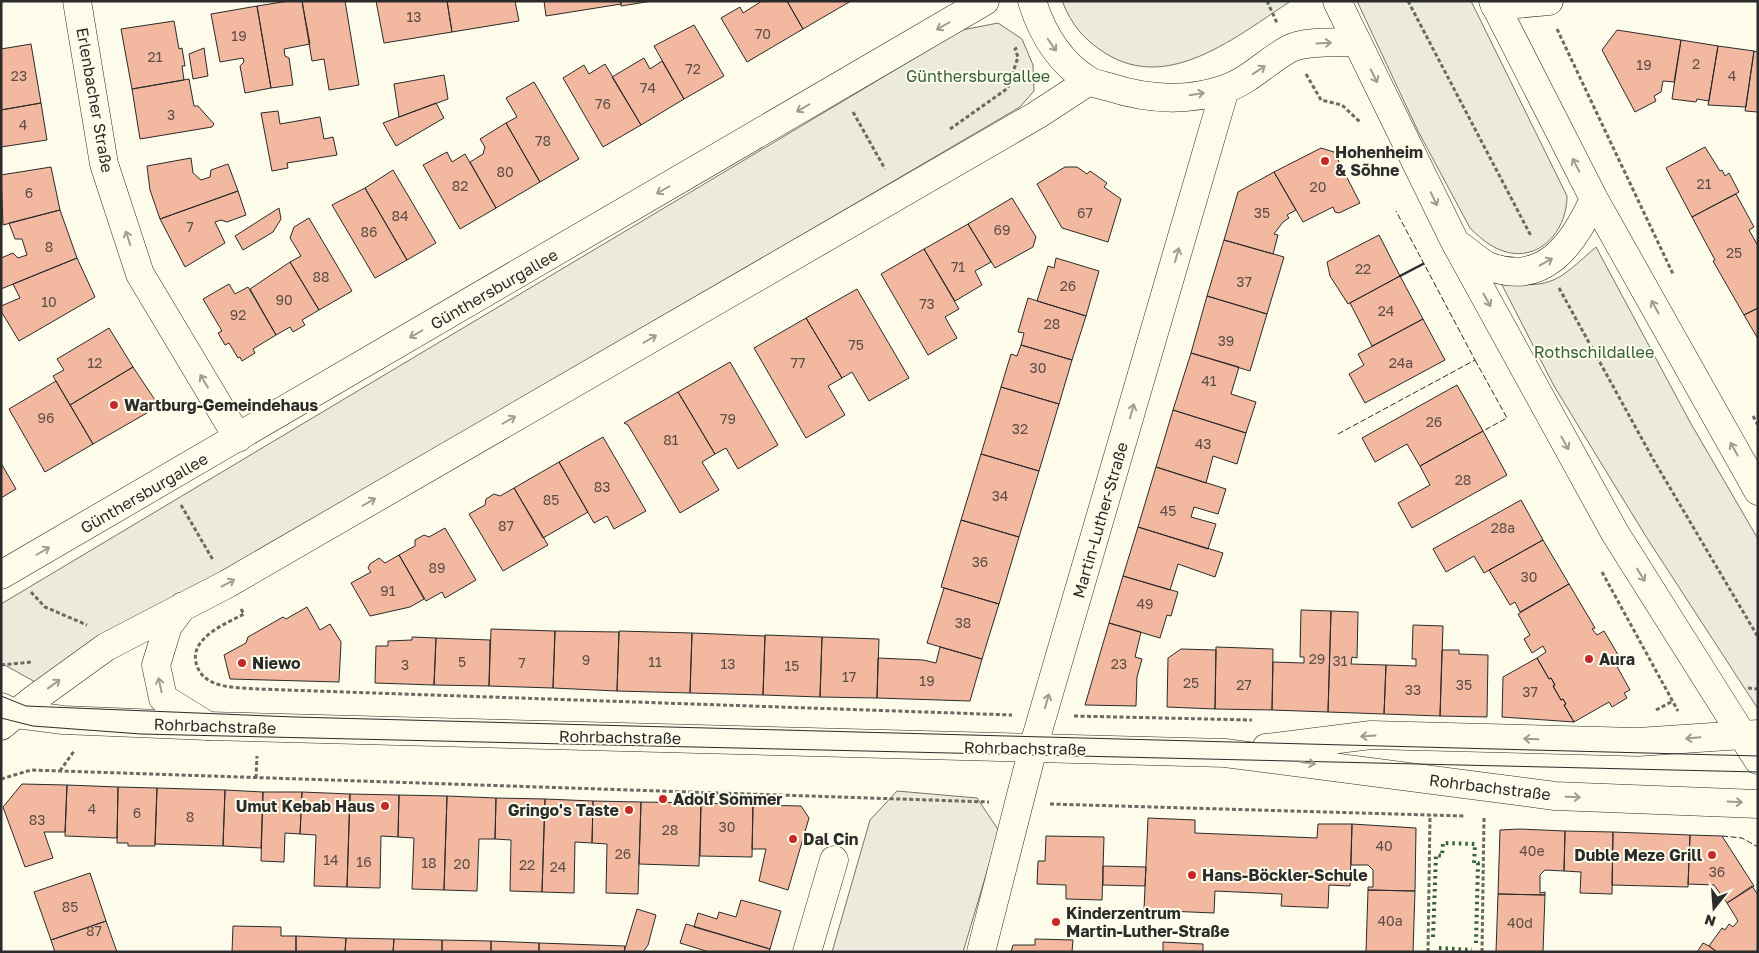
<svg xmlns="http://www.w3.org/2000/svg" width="1759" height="953" viewBox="0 0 1759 953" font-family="'Golos Text',sans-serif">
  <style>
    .green { fill: #ecebdb; stroke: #74746e }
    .building { fill: #f2b8a0; stroke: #2b2b2b }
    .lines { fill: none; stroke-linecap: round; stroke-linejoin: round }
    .street-casing { stroke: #2b2b2b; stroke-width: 29 }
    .secondary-casing { stroke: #2b2b2b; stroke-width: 29 }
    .primary-casing { stroke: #2b2b2b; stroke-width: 29 }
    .path { stroke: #6a6964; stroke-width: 3; stroke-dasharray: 4 2.5; stroke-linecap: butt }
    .street { stroke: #fdfbea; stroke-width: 28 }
    .secondary { stroke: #fdfbea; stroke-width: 28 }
    .primary { stroke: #fdfbea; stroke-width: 28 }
    .tram { stroke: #2b2b2b; stroke-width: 1 }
    .hedge { stroke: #34623c; stroke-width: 4; stroke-dasharray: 2.5 4; stroke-linecap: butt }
    .fence { stroke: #2b2b2b; stroke-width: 1; stroke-dasharray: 6 2.5; stroke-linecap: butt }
    .wall { stroke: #2b2b2b; stroke-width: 2.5 }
    .oneway { stroke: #9e9d94 }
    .poi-dot { fill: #c62828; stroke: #fdfbea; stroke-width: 2 }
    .labels { text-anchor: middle; stroke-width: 4; stroke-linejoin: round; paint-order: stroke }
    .number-label { font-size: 14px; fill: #5d4e48 }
    .park-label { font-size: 16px; fill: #34623c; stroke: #fdfbea }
    .street-label { font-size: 16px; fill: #2b2b2b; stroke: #fdfbea }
    .poi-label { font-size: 16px; font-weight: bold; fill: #2b2b2b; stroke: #fdfbea; text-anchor: start }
  </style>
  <rect width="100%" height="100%" fill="#fdfbea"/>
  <path class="green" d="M1062 1H1291C1238 35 1169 94 1105 53 1083 39 1072 25 1062 1Z
    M1357 1H1471L1567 196C1567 233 1536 266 1498 249 1487 244 1478 236 1470 228L1418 131Z
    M998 23 1022 39 1033 65 1034 91 1020 107 37 683 1 663V604L962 30Z
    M1596 247 1690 422 1758 539V709L1645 535 1554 386 1501 283C1554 289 1558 280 1596 247Z
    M897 791 977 798 999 831 963 952H832L870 820Z"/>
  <path class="building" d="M289 1H302L310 44 284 49 285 56 289 58 293 85 271 88 257 6Z
    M302 1H345L359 85 329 90 324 59 312 61Z
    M376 1H447L452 32 384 43Z
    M447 1H515L519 21 452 32Z
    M544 1H621V4L546 16Z
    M621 1H652L621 6Z
    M762 1H787L803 29 747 62 721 18 740 7 743 13Z
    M787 1H851L803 29Z
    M257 6 271 88 245 93 240 66 244 62 243 58 220 62 211 14Z
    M174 21 179 49 182 48 185 66H182L184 80 132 89 121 29Z
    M694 25 724 76 684 99 654 46Z
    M1617 30 1681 40 1674 82 1663 81 1661 92 1654 96 1656 101 1635 112 1602 50Z
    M1681 40 1718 46 1709 101 1697 99 1696 102 1672 99Z
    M31 44 41 103 1 110V49Z
    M1718 46 1754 51 1746 107 1708 105Z
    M204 48 208 76 193 79 189 54Z
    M1754 51 1758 52V112L1745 111Z
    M644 58 650 69 662 61 684 99 641 125 612 77Z
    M605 64 641 125 603 147 563 78 584 65 589 74Z
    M444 75 448 99 399 117 394 84Z
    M189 79 194 106H198L214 124 212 127 140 139 132 89Z
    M534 82 579 159 540 182 506 123 517 117 506 98Z
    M41 103 47 140 1 147V110Z
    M436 103 444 118 396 146 383 123Z
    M278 111 280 124 320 117 324 139 333 137 337 155 287 163 288 168 272 171 261 113Z
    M506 123 540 182 496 208 470 162 483 154 485 147 480 139Z
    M1705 147 1720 171 1722 170 1725 176 1729 173 1739 192 1692 217 1666 168Z
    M1321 148 1334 152 1360 203 1339 213 1335 212 1333 207 1303 222 1274 172Z
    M447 152 452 162 465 154 496 208 460 229 423 165Z
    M191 158 193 173 201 180 210 177 211 170 228 164 238 191 160 219 150 190 147 166Z
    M51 167 60 210 3 225 1 175Z
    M1065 167H1077L1087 174 1090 171 1107 183 1104 187 1121 199 1108 242 1062 228 1037 184Z
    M393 170 436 243 407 260 365 188Z
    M1274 172 1296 210 1287 215 1289 218 1283 222 1274 234 1278 235 1273 254 1224 240 1238 192Z
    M365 188 407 260 375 278 332 205Z
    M238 191 246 215 227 222 221 220 215 222 225 243 185 267 160 219Z
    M1736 194 1754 227 1749 230 1758 246V308L1744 315 1713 261 1715 260 1692 217Z
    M1012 198 1036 237 1033 247 995 268 968 224Z
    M279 208 281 219 273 232 243 250 235 236Z
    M60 210 77 258 1 289V258L13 253 18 258 27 255 22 239H15L9 223Z
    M309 218 352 291 319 310 290 262 301 256 290 238 294 227Z
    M968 224 991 262 975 271 982 285 955 301 924 249Z
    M1379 235 1400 276 1348 304 1330 276 1327 262Z
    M1224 240 1284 257 1267 314 1207 296Z
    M924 249 959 309 945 317 957 338 928 355 881 274Z
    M77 258 95 297 19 341 1 311V306L20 298 13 284Z
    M1056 258 1099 271 1086 316 1037 301 1048 266 1054 268Z
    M290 262 319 310 302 320 305 325 293 332 290 327 276 335 250 289Z
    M1400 276 1423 319 1372 346 1350 303Z
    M229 284 235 294 248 287 276 335 253 349 255 353 242 361 240 357 238 358 229 343 225 345 218 333 222 331 203 299Z
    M857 289 909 378 869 401 852 372 842 378 806 318Z
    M1207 296 1267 314 1250 371 1191 353Z
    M1028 298 1086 316 1072 360 1021 345 1024 333 1018 332Z
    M1758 308V339L1744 315Z
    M806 318 842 378 828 386 845 415 806 438 754 348Z
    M1423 319 1445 360 1365 403 1349 374 1364 365 1358 354Z
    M109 328 133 367 70 405 53 376 64 370 57 359Z
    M1021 345 1072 360 1059 404 1001 387 1011 354 1017 356Z
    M1191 353 1239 367 1231 394 1256 402 1246 433 1173 410Z
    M730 362 778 445 738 469 726 448 715 454 678 392Z
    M133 367 159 406 93 444 70 405Z
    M56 381 93 444 45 472 9 409Z
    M1457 385 1483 431 1420 466 1407 444 1375 462 1362 438Z
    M1001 387 1059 404 1039 471 981 454Z
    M678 392 715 454 702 462 719 490 680 513 628 425 624 423Z
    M1173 410 1246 433 1237 464 1213 456 1206 483 1156 467Z
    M1483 431 1507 475 1412 528 1398 503 1430 485 1420 466Z
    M603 437 646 511 614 529 607 516 594 523 559 462Z
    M981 454 1039 471 1019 537 961 520Z
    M559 462 588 512 543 538 514 488Z
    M1 463 16 489 1 498Z
    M1156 467 1226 489 1218 514 1194 507 1191 517 1216 524 1208 549 1138 527Z
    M514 488 548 545 503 571 469 514 485 505 486 499 494 494 500 496Z
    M1521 500 1543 540 1484 573 1474 556 1446 572 1433 549Z
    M961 520 1019 537 999 604 941 587Z
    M1138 527 1223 553 1215 577 1178 564 1170 590 1123 576Z
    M445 528 476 580 445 598 442 592 426 601 399 555 415 546V540L424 535 429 537Z
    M1543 540 1569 584 1520 612 1515 602 1510 605 1489 570Z
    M399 555 424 599 410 607 370 616 351 583 371 572 368 568 370 564 379 558 385 563Z
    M1123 576 1178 592 1171 616 1167 615 1160 638 1109 623Z
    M1569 584 1595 628 1592 629 1597 635 1604 631 1620 658 1614 661 1630 690 1624 693 1627 698 1612 707 1609 702 1574 722 1564 705 1566 704 1563 699 1561 700 1553 686 1555 685 1551 678 1549 679 1537 658 1546 652 1543 646 1532 653 1524 639 1530 635 1518 614Z
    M944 588 999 604 982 659 927 643Z
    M307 607 320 630 330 624 341 642 339 682 230 679 224 655 246 643 248 637 283 617 286 619Z
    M1301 610 1331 611 1328 712 1272 710 1273 662 1304 663V657H1300Z
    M1331 611 1358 612 1357 658 1352 657 1351 664 1386 665 1384 714 1328 712Z
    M1109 623 1141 632 1135 657 1142 659 1137 677 1136 706 1085 705Z
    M1413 625 1443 626 1440 716 1384 714 1386 665 1416 666V659H1412Z
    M491 629 555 631 553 688 489 686Z
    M555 631 619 632 617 691 553 688Z
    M619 631 692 633 690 693 617 691Z
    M692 633 765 636 763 695 690 693Z
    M765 635 822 637 820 697 763 695Z
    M412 637 436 638 434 685 375 683 376 646H388V641L412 640Z
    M822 637 879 639 877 698 820 697Z
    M436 638 490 640 489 686 434 685Z
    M940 647 982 659 970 701 877 698 878 658 923 660 936 663Z
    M1216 647 1273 649 1272 710 1215 709Z
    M1181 649 1216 650 1215 709 1167 707 1168 658Z
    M1442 650H1459V654L1488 655 1487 717 1440 716Z
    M1537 658 1549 679 1551 678 1555 685 1553 686 1561 700 1563 699 1566 704 1564 705 1574 722 1502 717 1503 677Z
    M22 784 67 785 65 832H44L53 858 25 867 3 807Z
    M67 785 118 787 117 838 65 836Z
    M118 787 157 788 155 846H128V843H117Z
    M157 788 225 790 223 846 155 844Z
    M225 790 263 792 261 848 223 846Z
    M263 792H302L300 834 285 833 284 862 261 861Z
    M302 792 350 794 347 887 314 886 316 835 300 834Z
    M350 794 399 795 398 837 381 836 380 888 347 887Z
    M399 795 447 796 444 890 412 889 414 838 398 837Z
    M447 796 496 798 495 839H479L477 891 444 890Z
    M496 798 545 799 542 892 510 891 511 840 495 839Z
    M545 799 593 801 592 843 575 842 574 893 542 892Z
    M593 801 641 802 638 894 606 893 607 844 592 843Z
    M641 802 701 803 699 866 639 864Z
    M701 803 753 805 752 857 700 856Z
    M753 805 801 806 809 818 788 890 759 881 766 849H752Z
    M1148 818 1195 820V833L1317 838 1318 824H1352L1350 886 1329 885 1328 908 1281 906 1282 894 1215 891 1214 913 1144 910Z
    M1352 824 1416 828 1415 891 1368 890V887H1373V870L1368 865H1351Z
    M1519 829 1565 831 1564 871 1545 870 1540 875V893L1545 892V895L1498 894 1500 830Z
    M1565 831 1613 832 1612 894 1580 893 1581 872 1564 871Z
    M1613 832 1690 835 1688 887 1612 885Z
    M1690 835 1722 836 1754 886 1727 903 1714 885 1688 884Z
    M1046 836 1104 837 1102 900 1066 899V885L1037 884 1038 861H1045Z
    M1103 866 1146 867 1145 886 1103 885Z
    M90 873 106 921 51 940 34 892Z
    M1752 886 1758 895V952H1717L1709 946 1722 928 1725 930 1729 924 1733 927 1738 921 1727 903Z
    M1368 890 1415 891 1413 952H1366Z
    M1498 894 1545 895 1543 952H1496Z
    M741 900 781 911 770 949 694 927 698 913 717 919 719 912 736 917Z
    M637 909 656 915 648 945 643 952H624Z
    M106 921 117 952H55L51 940Z
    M686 924 770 949 769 952H709L680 943Z
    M233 926 281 927V936H296V952H232Z
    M296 936 346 938 345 952H296Z
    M346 938 394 939 393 952H345Z
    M394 939 442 940V952H393Z
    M1035 939 1073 940 1072 952H1011L1013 945H1035Z
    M442 940 491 941V952H442Z
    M491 941 539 943V952H491Z
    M1163 942 1203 944V952H1163Z
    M539 943 625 946 624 952H539Z
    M1703 943 1709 946 1717 952H1697Z"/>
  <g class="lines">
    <defs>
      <path id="street" d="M77 1 104 164 140 274 238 438
        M1032 1C1042 33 1059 62 1088 80 1094 84 1102 85 1109 87 1146 99 1187 102 1225 89 1249 81 1267 61 1289 49 1305 40 1339 43 1357 42
        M1495 6 1549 1
        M1 575 985 1
        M183 606 168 626 156 665 163 698 208 726
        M1 726 34 699 106 647 227 584 1037 115 1089 81
        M807 952 834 860
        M981 952 1033 748 1225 89"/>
      <path id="secondary" d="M1 707 16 714 63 720 208 726 1225 753 1555 796 1758 804
        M1266 748 1371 735 1638 742 1758 734"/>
      <path id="primary" d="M1337 1 1455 242 1615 533 1758 760
        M1493 1 1594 199 1758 491
        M1460 246C1469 252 1479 262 1488 266 1544 288 1574 243 1594 199"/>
    </defs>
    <use href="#street" class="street-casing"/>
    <use href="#secondary" class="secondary-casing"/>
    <use href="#primary" class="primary-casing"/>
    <path class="path" d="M1267 1 1277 23
      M1408 1 1531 236
      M1557 29 1673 274
      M1306 74 1321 100 1342 105 1361 123
      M853 112 885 169
      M950 129 1008 88 1018 57 1015 49 1019 47
      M1559 288 1653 459 1758 637
      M1753 416 1758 425
      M181 505 213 560
      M1602 572 1678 711
      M31 592 45 607 87 625
      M241 609 244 614C225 624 187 639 197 666 200 674 204 678 212 682 224 688 244 688 258 689L1012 715
      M1 665 32 662
      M1748 688 1758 689
      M1656 710 1673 701
      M1074 716 1252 720
      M60 771 74 751
      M256 778 257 756
      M1 779 31 770 989 802
      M1050 804 1464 816
      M1428 952 1430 815
      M1482 952 1484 817"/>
    <use href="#street" class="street"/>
    <use href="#secondary" class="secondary"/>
    <use href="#primary" class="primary"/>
    <path class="tram" d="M1 696 26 706 294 717 1758 756
      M1 718 33 726 141 734 1758 772"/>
    <path class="hedge" d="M1433 937 1436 855 1442 856 1443 843 1475 844 1474 863H1478L1476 943
      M1439 948 1472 950"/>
    <path class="fence" d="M1475 360 1507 418 1483 431
      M1338 434 1475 360 1396 211
      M1722 836 1742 838 1758 847"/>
    <path class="wall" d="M1400 276 1423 264"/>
  </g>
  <defs><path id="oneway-shaft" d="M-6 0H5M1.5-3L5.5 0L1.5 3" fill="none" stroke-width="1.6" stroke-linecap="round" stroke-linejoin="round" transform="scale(1.25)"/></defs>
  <g class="oneway">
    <use href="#oneway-shaft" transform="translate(943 26) rotate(150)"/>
    <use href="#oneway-shaft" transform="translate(1324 43) rotate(-3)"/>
    <use href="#oneway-shaft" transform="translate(1052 45) rotate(55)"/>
    <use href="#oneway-shaft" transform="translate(1259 70) rotate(-34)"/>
    <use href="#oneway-shaft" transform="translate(1374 76) rotate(63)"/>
    <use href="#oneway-shaft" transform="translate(1197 94) rotate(-10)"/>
    <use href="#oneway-shaft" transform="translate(803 108) rotate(150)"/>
    <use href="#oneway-shaft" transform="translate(1576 165) rotate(-117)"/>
    <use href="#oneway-shaft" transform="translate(663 190) rotate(150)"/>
    <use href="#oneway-shaft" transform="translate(1434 199) rotate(64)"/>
    <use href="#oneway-shaft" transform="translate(128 238) rotate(-108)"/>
    <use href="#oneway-shaft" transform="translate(1177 255) rotate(-74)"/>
    <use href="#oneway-shaft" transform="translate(1546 262) rotate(-29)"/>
    <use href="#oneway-shaft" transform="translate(1487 300) rotate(61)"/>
    <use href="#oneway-shaft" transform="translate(1655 307) rotate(-119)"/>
    <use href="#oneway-shaft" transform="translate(416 334) rotate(150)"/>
    <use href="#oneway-shaft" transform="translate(650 339) rotate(-30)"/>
    <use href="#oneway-shaft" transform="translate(204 381) rotate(-121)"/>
    <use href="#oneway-shaft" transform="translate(1132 411) rotate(-74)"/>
    <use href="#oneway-shaft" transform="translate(509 420) rotate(-30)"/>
    <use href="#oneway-shaft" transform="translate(1565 443) rotate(61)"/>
    <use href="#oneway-shaft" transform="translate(1734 449) rotate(-119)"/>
    <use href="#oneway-shaft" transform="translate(369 502) rotate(-30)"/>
    <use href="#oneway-shaft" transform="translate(43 551) rotate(-30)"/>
    <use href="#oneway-shaft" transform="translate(1641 575) rotate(58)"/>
    <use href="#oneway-shaft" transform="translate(228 583) rotate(-28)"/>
    <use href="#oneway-shaft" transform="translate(54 684) rotate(-36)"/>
    <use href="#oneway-shaft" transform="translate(160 685) rotate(-102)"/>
    <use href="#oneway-shaft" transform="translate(1047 701) rotate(-74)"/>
    <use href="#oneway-shaft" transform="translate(1368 736) rotate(176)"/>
    <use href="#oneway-shaft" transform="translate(1693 738) rotate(175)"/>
    <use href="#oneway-shaft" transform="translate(1531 739) rotate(-178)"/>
    <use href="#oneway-shaft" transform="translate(1308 763) rotate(8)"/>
    <use href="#oneway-shaft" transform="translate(1573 797) rotate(2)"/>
    <use href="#oneway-shaft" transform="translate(1735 802) rotate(3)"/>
  </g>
  <g class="poi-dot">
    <circle cx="1325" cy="161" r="5"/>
    <circle cx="114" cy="405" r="5"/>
    <circle cx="1589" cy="659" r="5"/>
    <circle cx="242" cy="663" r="5"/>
    <circle cx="663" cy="799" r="5"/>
    <circle cx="385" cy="806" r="5"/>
    <circle cx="629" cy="810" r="5"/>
    <circle cx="793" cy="839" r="5"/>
    <circle cx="1712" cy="855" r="5"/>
    <circle cx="1192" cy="875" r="5"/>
    <circle cx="1056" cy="922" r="5"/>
  </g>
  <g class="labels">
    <g class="number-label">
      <text x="414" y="22">13</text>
      <text x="763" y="39">70</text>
      <text x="239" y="41">19</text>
      <text x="155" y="62">21</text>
      <text x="1696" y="69">2</text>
      <text x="1644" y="70">19</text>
      <text x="693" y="74">72</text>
      <text x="19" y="81">23</text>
      <text x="1732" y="81">4</text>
      <text x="648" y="93">74</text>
      <text x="603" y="109">76</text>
      <text x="171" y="120">3</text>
      <text x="23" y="130">4</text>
      <text x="543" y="146">78</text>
      <text x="505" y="177">80</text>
      <text x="1704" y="189">21</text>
      <text x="460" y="191">82</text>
      <text x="1318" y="192">20</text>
      <text x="29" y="198">6</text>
      <text x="1085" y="218">67</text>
      <text x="1262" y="218">35</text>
      <text x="400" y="221">84</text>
      <text x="190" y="232">7</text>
      <text x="1002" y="235">69</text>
      <text x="369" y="237">86</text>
      <text x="49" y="252">8</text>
      <text x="1734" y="258">25</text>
      <text x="958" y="272">71</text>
      <text x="1363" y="274">22</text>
      <text x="321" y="282">88</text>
      <text x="1244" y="287">37</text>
      <text x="1068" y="291">26</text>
      <text x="284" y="305">90</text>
      <text x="49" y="307">10</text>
      <text x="927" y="309">73</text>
      <text x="1386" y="316">24</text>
      <text x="238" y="320">92</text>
      <text x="1052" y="329">28</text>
      <text x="1226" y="346">39</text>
      <text x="856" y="350">75</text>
      <text x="95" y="368">12</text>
      <text x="798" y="368">77</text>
      <text x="1401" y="368">24a</text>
      <text x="1038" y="373">30</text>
      <text x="1209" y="386">41</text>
      <text x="46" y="423">96</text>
      <text x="728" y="424">79</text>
      <text x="1434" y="427">26</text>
      <text x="1020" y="434">32</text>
      <text x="671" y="445">81</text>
      <text x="1203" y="449">43</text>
      <text x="1463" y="485">28</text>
      <text x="602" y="492">83</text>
      <text x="1000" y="501">34</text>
      <text x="551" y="505">85</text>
      <text x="1168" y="516">45</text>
      <text x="506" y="531">87</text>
      <text x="1503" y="533">28a</text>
      <text x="980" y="567">36</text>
      <text x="437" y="573">89</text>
      <text x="1529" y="582">30</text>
      <text x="388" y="596">91</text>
      <text x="1145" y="609">49</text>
      <text x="963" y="628">38</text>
      <text x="1317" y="664">29</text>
      <text x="586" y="665">9</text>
      <text x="1340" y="666">31</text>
      <text x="462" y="667">5</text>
      <text x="655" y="667">11</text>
      <text x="522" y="668">7</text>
      <text x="728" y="669">13</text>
      <text x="1119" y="669">23</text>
      <text x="405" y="670">3</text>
      <text x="792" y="671">15</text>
      <text x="849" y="682">17</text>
      <text x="927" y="686">19</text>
      <text x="1191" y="688">25</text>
      <text x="1244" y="690">27</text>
      <text x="1464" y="690">35</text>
      <text x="1413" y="695">33</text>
      <text x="1530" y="697">37</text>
      <text x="92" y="814">4</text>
      <text x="137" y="818">6</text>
      <text x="190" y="822">8</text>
      <text x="37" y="825">83</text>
      <text x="727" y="832">30</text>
      <text x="670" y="835">28</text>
      <text x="1384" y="851">40</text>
      <text x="1532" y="856">40e</text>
      <text x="623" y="859">26</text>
      <text x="331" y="865">14</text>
      <text x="364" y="867">16</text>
      <text x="429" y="868">18</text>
      <text x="462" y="869">20</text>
      <text x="527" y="870">22</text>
      <text x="558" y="872">24</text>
      <text x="1717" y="877">36</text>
      <text x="70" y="912">85</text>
      <text x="1390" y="926">40a</text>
      <text x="1520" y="928">40d</text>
      <text x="94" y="936">87</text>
    </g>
    <g class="park-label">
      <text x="978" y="82">Günthersburgallee</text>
      <text x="1594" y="358">Rothschildallee</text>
    </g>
    <g class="street-label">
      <text transform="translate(95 100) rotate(80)" y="6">Erlenbacher Straße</text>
      <text transform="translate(494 289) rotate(-30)" y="6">Günthersburgallee</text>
      <text transform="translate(144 493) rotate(-30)" y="6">Günthersburgallee</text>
      <text transform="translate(1100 520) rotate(-74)" y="6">Martin-Luther-Straße</text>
      <text transform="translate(215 726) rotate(2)" y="6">Rohrbachstraße</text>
      <text transform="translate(620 737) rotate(1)" y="6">Rohrbachstraße</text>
      <text transform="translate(1025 748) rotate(1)" y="6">Rohrbachstraße</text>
      <text transform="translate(1490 787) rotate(7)" y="6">Rohrbachstraße</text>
    </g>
    <g class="poi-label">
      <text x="1335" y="158">Hohenheim<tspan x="1335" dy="18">&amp; Sõhne</tspan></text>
      <text x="124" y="411">Wartburg-Gemeindehaus</text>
      <text x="1599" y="665">Aura</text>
      <text x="252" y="669">Niewo</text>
      <text x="673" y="805">Adolf Sommer</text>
      <text x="375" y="812" text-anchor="end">Umut Kebab Haus</text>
      <text x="619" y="816" text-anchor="end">Gringo's Taste</text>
      <text x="803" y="845">Dal Cin</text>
      <text x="1702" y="861" text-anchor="end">Duble Meze Grill</text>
      <text x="1202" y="881">Hans-Böckler-Schule</text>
      <text x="1066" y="919">Kinderzentrum<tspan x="1066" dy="18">Martin-Luther-Straße</tspan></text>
    </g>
  </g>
  <rect width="1759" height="953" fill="none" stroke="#2b2b2b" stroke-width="5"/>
  <g transform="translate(1714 908) rotate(197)" stroke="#fdfbea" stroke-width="4" paint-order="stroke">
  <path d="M0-4L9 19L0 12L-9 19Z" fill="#2b2b2b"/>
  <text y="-8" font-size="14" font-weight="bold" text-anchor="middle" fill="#2b2b2b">N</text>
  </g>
</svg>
